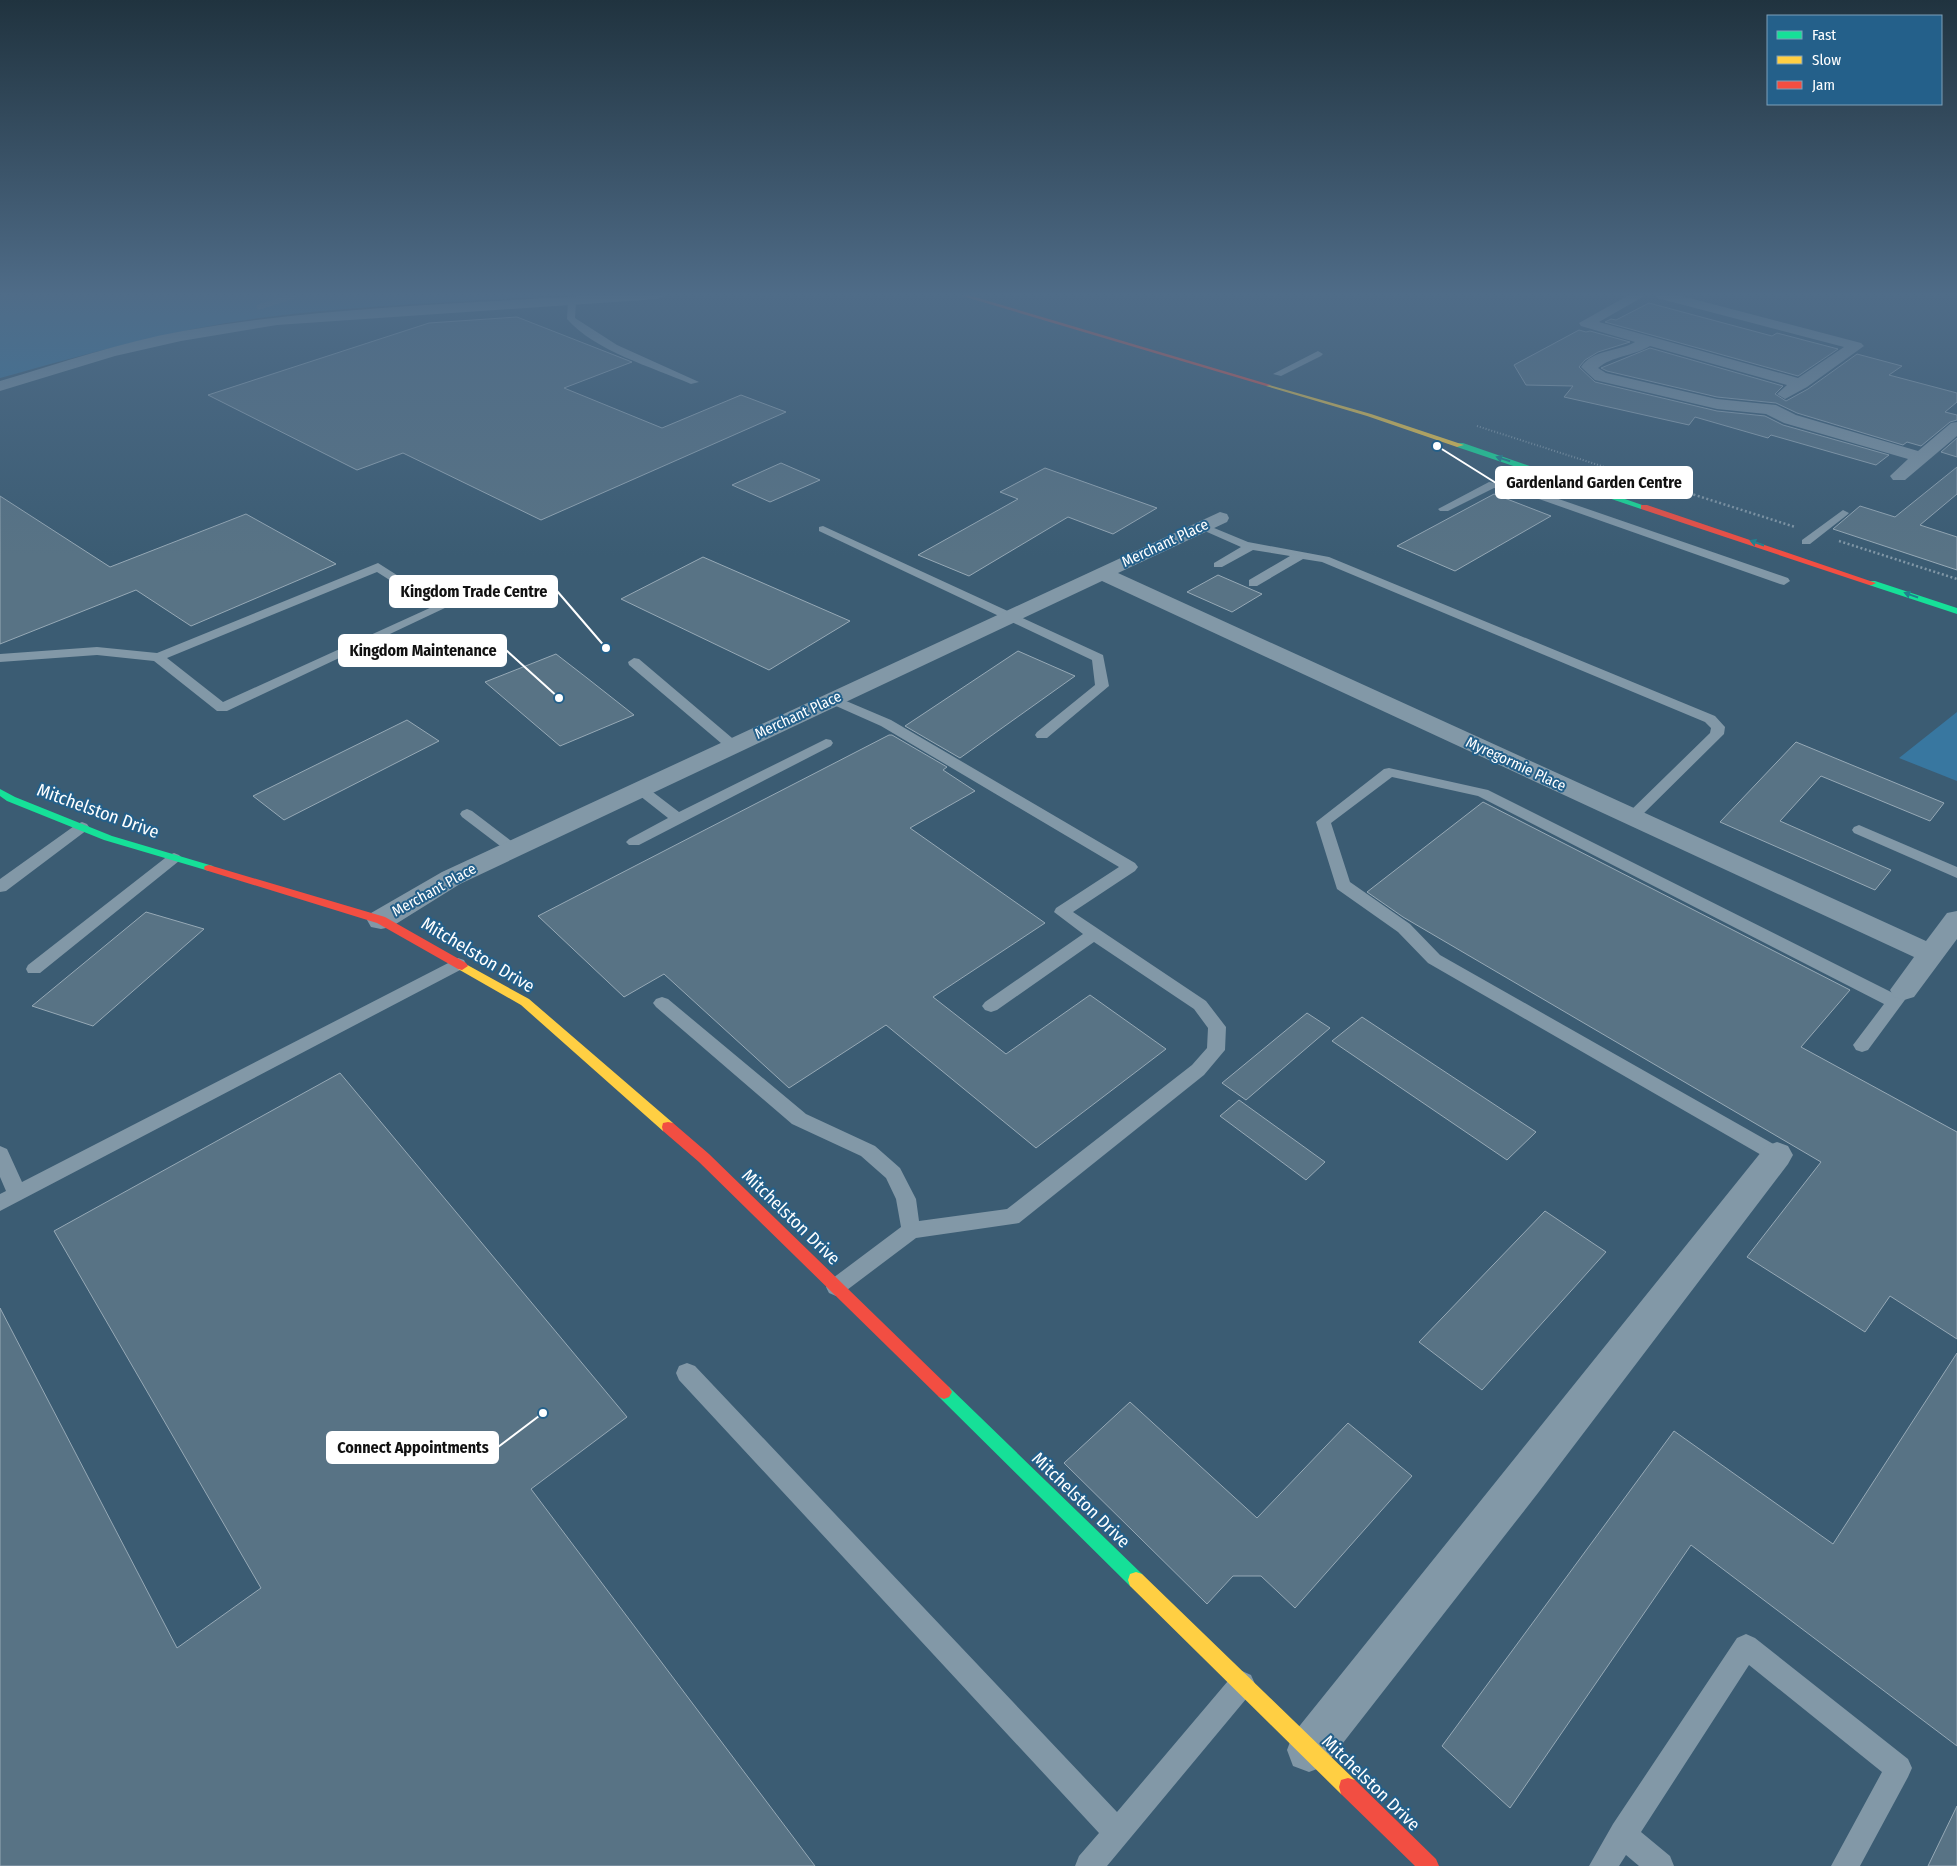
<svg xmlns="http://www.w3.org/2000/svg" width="1957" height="1866" viewBox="0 0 1957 1866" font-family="'Fira Sans Condensed',sans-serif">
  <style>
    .green { fill: #3877a0 }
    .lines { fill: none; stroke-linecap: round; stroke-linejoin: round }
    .stream { stroke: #59819d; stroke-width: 5 }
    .building { fill: #587385; stroke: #96a9b6 }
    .path-far1 { stroke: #8298a7; stroke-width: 2; stroke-dasharray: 1 2; stroke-linecap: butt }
    .path { stroke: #8298a7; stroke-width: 2.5; stroke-dasharray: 2 2.5; stroke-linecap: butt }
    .lane { fill: #8298a7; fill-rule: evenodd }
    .street { fill: #8298a7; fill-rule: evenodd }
    .fast { fill: #16e098; fill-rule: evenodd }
    .slow { fill: #ffcf43; fill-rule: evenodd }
    .jam { fill: #f24e42; fill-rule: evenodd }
    .oneway { fill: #20808e }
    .labels { text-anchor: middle; stroke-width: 4; stroke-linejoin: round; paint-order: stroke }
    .street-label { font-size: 15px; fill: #fff; stroke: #24608a }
    .near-street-label { font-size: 18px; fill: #fff; stroke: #24608a }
    .leader { fill: none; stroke: #fff; stroke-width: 2 }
    .callout-dot { fill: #fff; stroke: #24608a; stroke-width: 2 }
    .callout { fill: #fff; stroke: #fff; stroke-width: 2 }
    .callout-label { font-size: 16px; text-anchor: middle; font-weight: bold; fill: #111 }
  </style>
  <rect width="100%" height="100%" fill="#3b5c73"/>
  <path class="green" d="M0 295H539L532 297C441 303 349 306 259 318 170 330 86 354 0 378Z
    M1957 712V781L1899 758Z"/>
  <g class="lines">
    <path class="stream" d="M259 307 297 295"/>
  </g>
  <path class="building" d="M1649 303 1772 336 1777 333 1838 349 1798 376 1605 322 1611 319 1616 320Z
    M517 317 632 362 564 388 662 428 741 395 786 412 541 520 403 453 357 470 208 395 429 323Z
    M1579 330 1586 332 1590 331 1630 342 1598 352 1585 360 1579 367 1595 382 1717 411 1765 416 1783 425 1889 455 1876 465 1771 435 1768 438 1695 417 1689 425 1564 397 1573 386 1526 385 1514 365Z
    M1650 348 1783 386 1775 394 1786 401 1808 389 1857 354 1902 366 1889 375 1957 393V402L1945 412 1957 415V420L1950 422 1921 446 1907 442 1903 445 1797 413 1776 403 1717 397 1607 371 1601 368Z
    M1957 438V457L1941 452Z
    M781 463 820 480 770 502 732 485Z
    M1957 467V494L1920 525 1957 537V570L1833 529 1860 506 1895 517Z
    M1045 468 1157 508 1113 534 1068 517 969 576 918 555 1018 499 1000 492Z
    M1494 494 1551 516 1455 571 1397 546Z
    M0 496 110 567 246 514 336 564 191 626 136 590 0 644Z
    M703 557 850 621 769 670 621 599Z
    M1218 575 1262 594 1232 612 1187 592Z
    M1018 651 1075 676 960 758 905 726Z
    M556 654 587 678 634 715 560 746 485 682Z
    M407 720 439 741 284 820 253 796Z
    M889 735H892L947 767 943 770 975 791 910 828 1045 923 933 997 1006 1054 1090 995 1166 1049 1036 1148 886 1025 789 1088 664 974 624 997 538 916Z
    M1796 742 1944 803 1930 821 1821 776 1780 821 1891 870 1875 890 1720 822Z
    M1483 802 1850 990 1801 1047 1957 1132V1339L1890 1296 1865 1332 1747 1257 1821 1162 1403 917 1367 892Z
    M146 912 204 929 93 1026 32 1006Z
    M1307 1013 1330 1028 1246 1100 1222 1083Z
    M1362 1017 1536 1132 1507 1160 1332 1041Z
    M340 1073 627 1417 531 1489 815 1866H0V1308L177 1648 261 1588 54 1231Z
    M1239 1100 1325 1162 1306 1180 1220 1116Z
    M1545 1211 1606 1252 1482 1390 1419 1342Z
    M1957 1353V1746L1691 1545 1510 1808 1442 1746 1674 1431 1833 1544Z
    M1130 1402 1257 1518 1348 1423 1412 1476 1295 1608 1261 1576H1233L1207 1604 1064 1463Z
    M1957 1806V1866H1928Z"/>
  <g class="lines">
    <path class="path-far1" d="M1477 426 1645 480"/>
    <path class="path" d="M1642 478 1795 527
      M1839 541 1957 579"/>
    <path class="lane" d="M572 298 576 301 575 318 617 345 699 382 691 384C652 367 595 351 567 319L568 301Z
      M1318 351 1323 354 1321 356 1281 376 1273 374Z
      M1539 475 1566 483 1561 486 1540 481 1525 489 1547 495 1788 578 1790 581 1784 585 1780 584 1539 499 1494 488 1448 511H1440L1438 509 1489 482 1514 486Z
      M1843 510 1849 513 1847 515 1810 544H1802V540Z
      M1202 523 1248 542 1329 557 1715 716 1725 727 1724 734 1637 820H1627L1625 817 1627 814 1710 733 1711 728 1705 722 1322 562 1303 559 1257 586H1249V580L1290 556 1253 550 1222 567H1214V563L1241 547 1198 528V524Z
      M823 526 1103 655 1109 686 1047 738H1037L1035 735 1037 732 1095 685 1092 660 819 531V527Z
      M378 563 447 607 227 711H217L154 661 97 655 0 662V654L97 647 157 653ZM377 572 432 607 223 702 167 658Z
      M634 658 639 659 738 743 740 746 738 749H728L629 665 628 662Z
      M832 695 891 720 1135 863 1138 867 1135 871 1073 912 1206 1001 1226 1027 1225 1050 1204 1075 1019 1223 916 1238 843 1293 836 1296 829 1293 826 1287 829 1281 901 1227 896 1199 886 1178 861 1156 792 1124 656 1007 653 1003 656 999 662 997 668 999 806 1114 875 1146 900 1168 916 1199 919 1221 1007 1209 1192 1065 1207 1048 1208 1028 1194 1009 1094 942 997 1010 991 1012 985 1010 982 1006 985 1002 1083 934 1054 912 1056 908 1119 867 881 726 827 702 825 699Z
      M826 739 831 740 833 743 831 746 639 845H629L626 842 629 839 668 818 635 792 633 789 635 786H645L679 812Z
      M1389 768 1488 790 1893 993C1897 987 1901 987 1908 989L1910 993 1868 1050 1862 1052 1856 1050 1853 1045 1884 1004 1478 796 1392 777 1331 823 1350 882 1410 924 1440 955 1784 1150 1786 1155 1784 1160 1777 1163 1770 1160 1428 963 1398 932 1337 889 1316 822 1384 769Z
      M467 809 472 811 518 846 521 849 518 852H508L462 817 460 814 462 811Z
      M82 822 87 824 89 827 87 830 6 891 0 892V879L77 824Z
      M1859 825 1957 867V878L1854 833 1852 830 1854 827Z
      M174 853 179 855 182 858 179 861 40 973H28L26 969 28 965 169 855Z
      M458 958 464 960 466 964 464 968 0 1211V1194L6 1191 0 1177V1146L7 1149 22 1182Z
      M687 1363 695 1366 1117 1812 1233 1675 1242 1671 1251 1675 1255 1684 1251 1693 1107 1866H1075L1079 1856 1099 1833 679 1380 676 1373 679 1366Z
      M1746 1634 1755 1638 1908 1759 1912 1768 1908 1777 1860 1866H1831L1882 1772 1749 1665 1641 1832 1670 1856 1674 1866H1639L1626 1855 1619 1866H1589L1613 1824 1737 1638Z"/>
    <path class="street" d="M598 295H665L658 299 277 325 181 341 115 356 0 391V381C60 363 121 342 183 331 319 307 460 304 598 295Z
      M1629 295H1646L1599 322 1798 378 1844 347 1657 298 1655 295H1678L1861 343 1864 346 1807 387 1785 399 1777 394 1787 385 1650 346C1634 356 1612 356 1598 368L1606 373 1717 399 1776 405 1796 415 1918 451 1951 423 1957 422V436L1905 480H1893L1890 476 1908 459 1784 423 1766 414 1717 409 1595 380 1581 367C1593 349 1618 352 1635 342L1581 326 1579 323Z
      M1220 512 1227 514 1229 518 1227 522 1118 573 1926 941 1947 913 1957 911V939L1914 997 1904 1000 1894 997 1890 990 1914 957 1102 581 460 884 391 927 381 929 371 927 367 920 371 913 442 872Z
      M1777 1142 1788 1146 1793 1155 1788 1164 1538 1493 1325 1766 1309 1772 1293 1766 1287 1750 1293 1734 1766 1146Z"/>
    <path class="fast" d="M1457 443H1463L1648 507 1641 509 1457 447Z
      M1869 581H1875L1957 608V614L1869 585Z
      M0 789 15 797 112 836 213 866 214 868 209 871 104 840 7 801 0 796Z
      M944 1385 949 1387 1142 1574 1144 1580 1142 1586 1136 1588 1130 1586 939 1397 936 1392 939 1387Z"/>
    <path class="slow" d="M1266 384 1371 414 1464 445 1457 447 1367 416 1266 386Z
      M462 962 529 999 673 1123 674 1127 673 1131 668 1132 663 1131 521 1005 458 969 456 966Z
      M1136 1572 1142 1574 1355 1780 1357 1787 1355 1794 1348 1796 1341 1794 1130 1586 1128 1580 1130 1574Z"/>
    <path class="jam" d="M959 295H968L1271 385 1266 386Z
      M1641 505H1647L1876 583 1872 585H1869L1641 509Z
      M209 865 385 917 466 963 468 966 462 970 458 969 377 923 205 870 204 868 205 866Z
      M668 1122 673 1123 709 1154 949 1387 952 1392 949 1397 944 1399 939 1397 699 1162 663 1131 662 1127 663 1123Z
      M1348 1778 1355 1780 1436 1859 1439 1866H1415L1341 1794 1339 1787 1341 1780Z"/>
  </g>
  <defs><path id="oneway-solid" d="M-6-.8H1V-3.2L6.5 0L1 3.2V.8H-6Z" transform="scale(1.25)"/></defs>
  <g class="oneway">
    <use href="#oneway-solid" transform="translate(1503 459) rotate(-162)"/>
    <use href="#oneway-solid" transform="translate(1757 543) rotate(-161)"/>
    <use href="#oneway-solid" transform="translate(1911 595) rotate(-161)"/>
  </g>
  <linearGradient id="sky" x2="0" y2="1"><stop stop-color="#20333f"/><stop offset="0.53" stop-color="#4f6c88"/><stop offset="1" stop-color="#4f6c88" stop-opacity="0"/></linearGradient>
  <rect width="1957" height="556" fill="url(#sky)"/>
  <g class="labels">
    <g class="street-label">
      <text transform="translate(1165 543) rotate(-25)" y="5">Merchant Place</text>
      <text transform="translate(798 715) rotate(-25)" y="5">Merchant Place</text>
      <text transform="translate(1516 764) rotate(25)" y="5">Myregormie Place</text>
      <text transform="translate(434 890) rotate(-29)" y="5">Merchant Place</text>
    </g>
    <g class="near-street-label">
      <text transform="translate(98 811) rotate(20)" y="6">Mitchelston Drive</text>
      <text transform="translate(478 955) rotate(31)" y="6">Mitchelston Drive</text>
      <text transform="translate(791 1217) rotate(44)" y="6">Mitchelston Drive</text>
      <text transform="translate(1081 1500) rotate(44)" y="6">Mitchelston Drive</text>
      <text transform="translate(1371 1783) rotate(44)" y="6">Mitchelston Drive</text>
    </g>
  </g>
  <path class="leader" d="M1437 446L1496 483M606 648L557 591M559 698L506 650M543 1413L498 1447"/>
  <g class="callout-dot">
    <circle cx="1437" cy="446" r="5"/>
    <circle cx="606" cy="648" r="5"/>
    <circle cx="559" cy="698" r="5"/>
    <circle cx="543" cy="1413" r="5"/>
  </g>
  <g class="callout">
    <rect x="1496" y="467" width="196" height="31" rx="5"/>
    <rect x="390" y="576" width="167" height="31" rx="5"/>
    <rect x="339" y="635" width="167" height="31" rx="5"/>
    <rect x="327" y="1432" width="171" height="31" rx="5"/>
  </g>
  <g class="callout-label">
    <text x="1594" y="488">Gardenland Garden Centre</text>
    <text x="474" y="597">Kingdom Trade Centre</text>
    <text x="423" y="656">Kingdom Maintenance</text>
    <text x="413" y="1453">Connect Appointments</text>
  </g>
  <rect x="1767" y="15" width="175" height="90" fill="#24608a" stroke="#7ca0b9"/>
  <rect x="1777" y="31" width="25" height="8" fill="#16e098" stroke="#7ca0b9"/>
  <text x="1812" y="40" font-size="15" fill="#ffffff">Fast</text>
  <rect x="1777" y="56" width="25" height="8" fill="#ffcf43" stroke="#7ca0b9"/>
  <text x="1812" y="65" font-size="15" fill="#ffffff">Slow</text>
  <rect x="1777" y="81" width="25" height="8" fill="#f24e42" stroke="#7ca0b9"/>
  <text x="1812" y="90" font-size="15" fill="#ffffff">Jam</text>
</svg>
